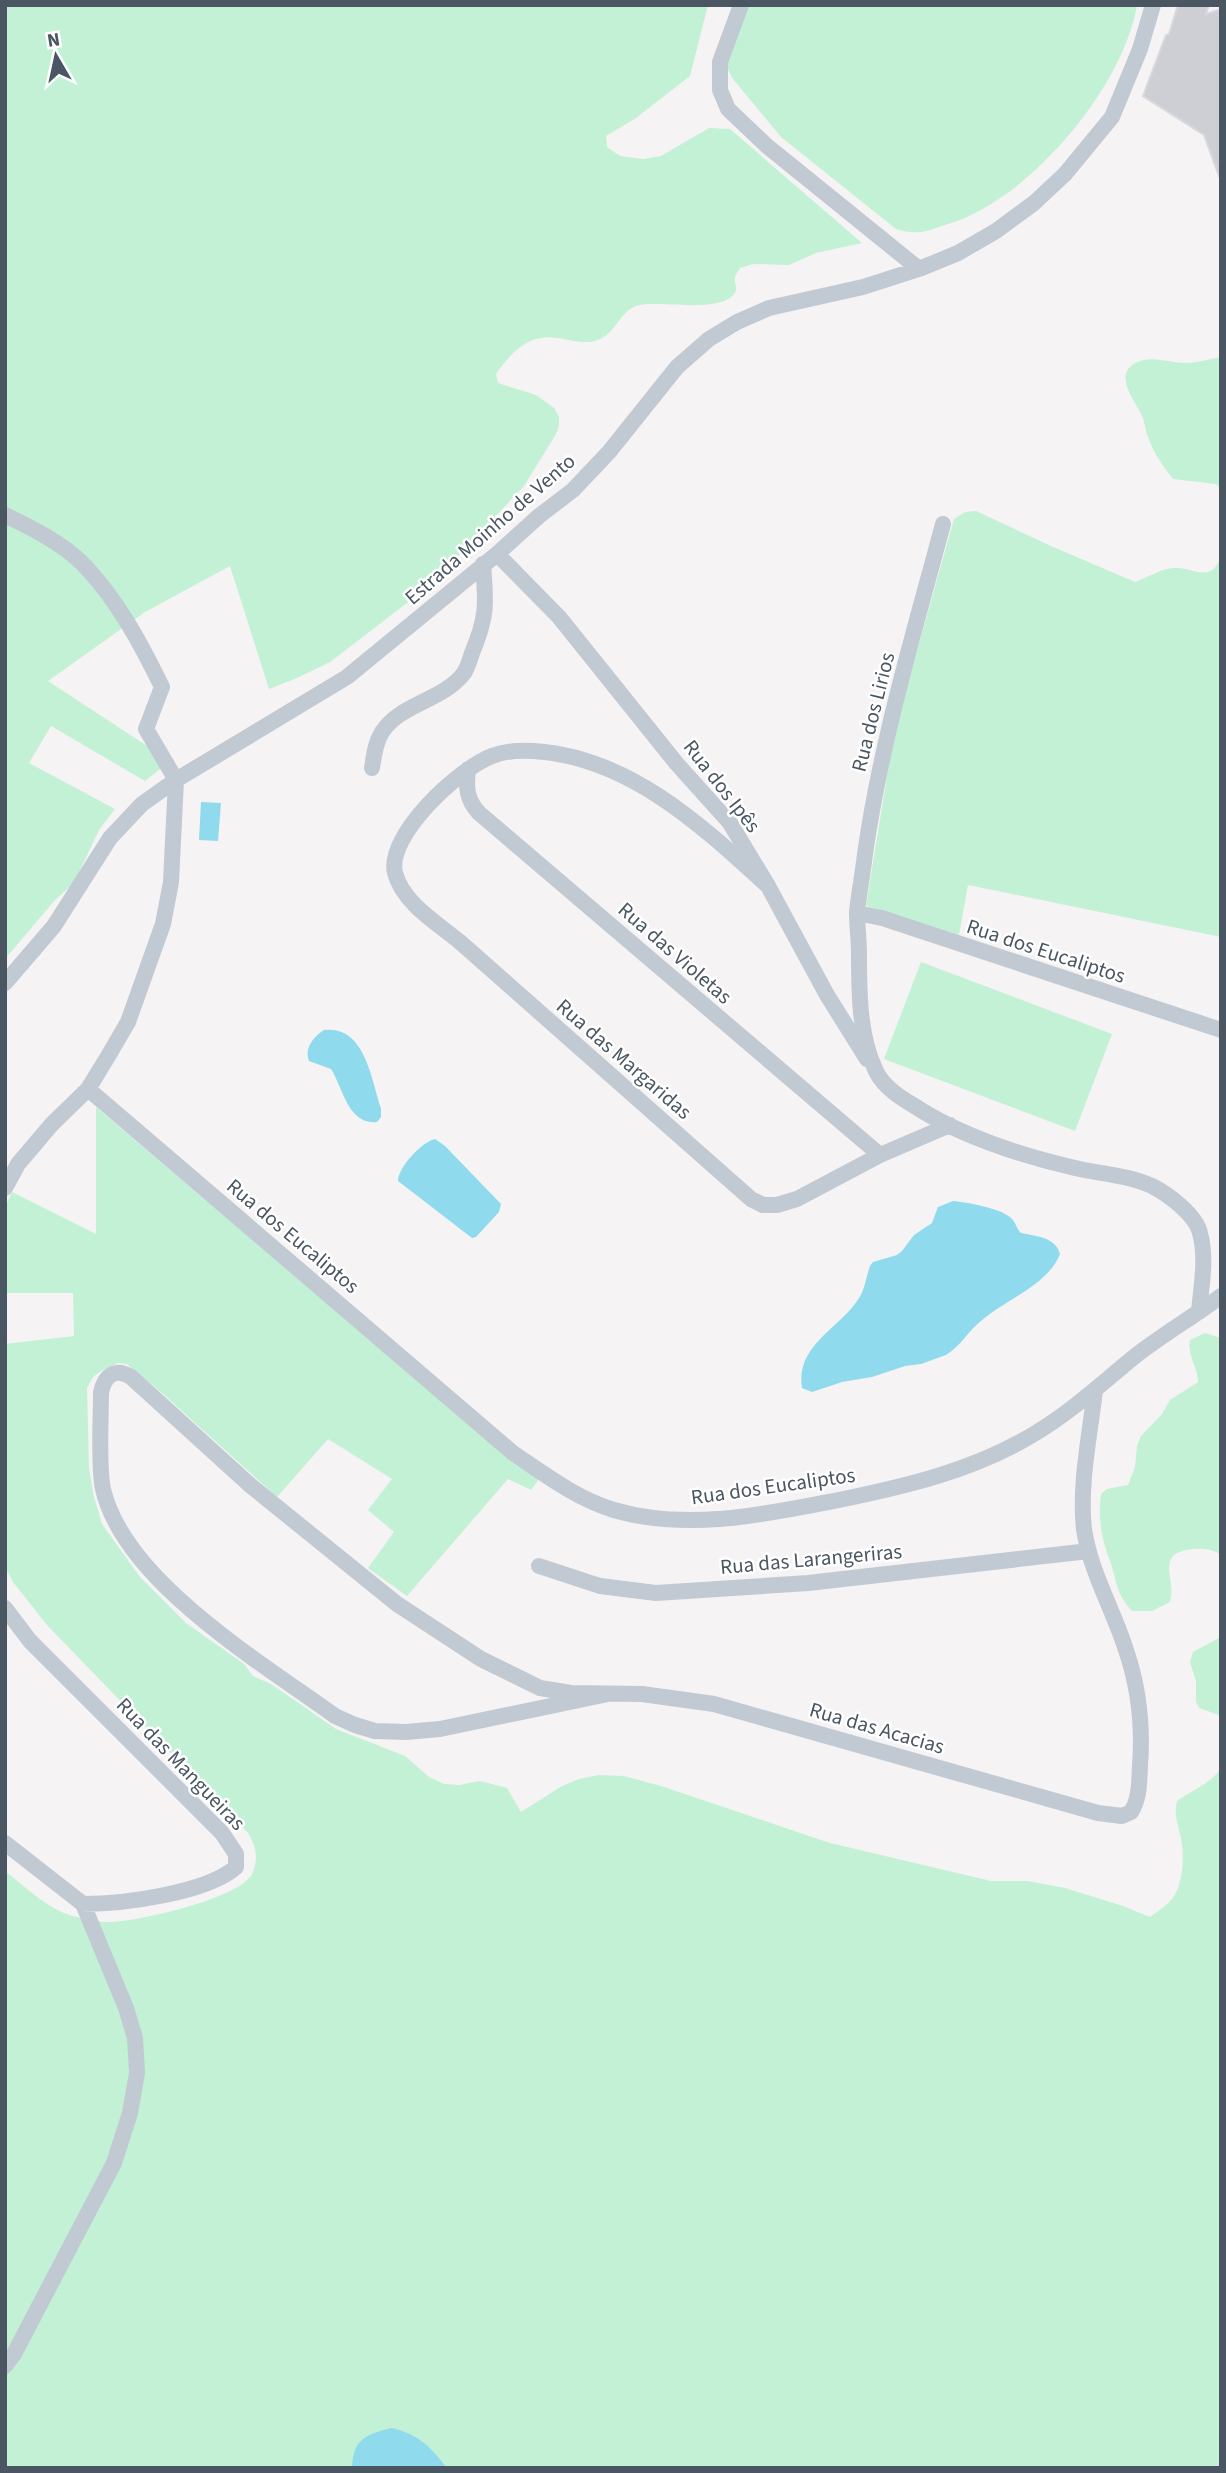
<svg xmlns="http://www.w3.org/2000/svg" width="1226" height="2473" viewBox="0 0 1226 2473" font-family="'Source Sans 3',sans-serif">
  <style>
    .green { fill: #c3f1d5 }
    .water { fill: #90daee }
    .building { fill: #cdcfd5; stroke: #d7d9de; stroke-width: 2 }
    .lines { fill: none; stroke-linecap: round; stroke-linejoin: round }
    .street { stroke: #c1cad2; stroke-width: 16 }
    .labels { text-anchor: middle; stroke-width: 5; stroke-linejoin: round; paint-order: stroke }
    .street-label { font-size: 21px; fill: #4a5661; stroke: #fff }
  </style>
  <rect width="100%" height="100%" fill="#f5f3f3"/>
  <path class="green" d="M5 5H708L690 76 636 118 606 136 607 147 620 156 643 159 661 156 709 128 730 129 862 243 816 253 789 265 753 264 740 268C738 272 735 274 735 278 734 284 739 288 734 294 720 313 660 301 640 305 621 308 617 332 600 339 580 348 561 334 541 338 521 341 507 358 496 374L498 383 536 395 554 408 559 417V426L556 434 524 486 433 583 330 662 297 678 269 689 230 566 145 612 48 681 170 761 145 781 51 726 29 763 115 809 99 830 74 883 55 900 5 959Z
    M745 5H1137C1123 88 1029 200 948 224 926 231 919 236 896 229L781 137 733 79 727 68V58Z
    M1221 357V490L1216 484 1173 479C1163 466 1153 452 1148 437 1145 430 1145 422 1142 416 1135 400 1110 372 1140 361 1155 356 1173 364 1189 363 1199 362 1210 359 1221 357Z
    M976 511 1051 546 1135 582C1147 578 1160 569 1173 568 1191 566 1213 586 1221 555V937L968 885 959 935 866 906 894 733 954 519 965 512Z
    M921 962 1112 1034 1075 1131 884 1059Z
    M96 1107 509 1459 539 1479 531 1490 508 1479 407 1596 368 1568 394 1532 368 1510 392 1479 328 1439 277 1497 163 1394 127 1364 118 1363 101 1371 93 1377 87 1388 89 1469 94 1497 102 1524 140 1577 186 1623 244 1664 253 1676 271 1684 336 1729 405 1756 429 1777 444 1784 459 1785 480 1781 507 1788 521 1812 562 1786 579 1779 599 1775 624 1776 661 1786 830 1843 991 1881H1027L1065 1888 1123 1906 1150 1917C1157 1912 1166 1906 1172 1899 1184 1884 1185 1852 1180 1834 1177 1822 1174 1814 1177 1801 1191 1791 1212 1783 1221 1768V2468H5V1871C27 1888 49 1911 77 1917 85 1919 94 1921 103 1922 130 1924 240 1899 252 1874 259 1859 256 1846 248 1833L47 1625 13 1582 5 1567V1344L74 1336 73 1293H5V1207L12 1192 96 1234Z
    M1205 1333 1221 1338V1555C1213 1549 1203 1548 1193 1549 1153 1553 1177 1579 1170 1602L1152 1611H1132C1116 1594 1117 1581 1110 1561 1101 1537 1098 1519 1101 1494L1107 1489 1128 1485 1135 1467 1137 1446 1141 1436 1162 1414 1170 1400 1198 1382C1198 1367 1187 1356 1190 1340Z
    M1221 1637V1715H1219L1199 1708 1196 1702V1681L1190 1662 1193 1652Z"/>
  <path class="water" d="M201 802 221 803 218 841 199 840Z
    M324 1030C365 1025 371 1079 381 1108V1117L377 1122C348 1125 343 1088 331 1069L309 1061C304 1049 313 1037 324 1030Z
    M435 1139 445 1146 501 1204 499 1212 476 1237 472 1238 398 1181C398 1167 422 1142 435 1139Z
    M953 1201C966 1202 1004 1209 1012 1219 1016 1223 1016 1228 1021 1233 1035 1236 1056 1237 1060 1254 1047 1286 1006 1299 981 1321 968 1331 961 1346 946 1355L921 1364 905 1366 872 1377 842 1382 812 1392 802 1388C795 1345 841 1328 859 1298 865 1289 866 1277 870 1266L873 1262 897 1255 902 1251 914 1235 932 1223 938 1207Z
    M392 2428C419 2435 430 2446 447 2468H352C353 2439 366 2434 392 2428Z"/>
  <path class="building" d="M1178 5H1209L1206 14 1221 9V175L1219 176 1204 135 1143 96 1166 35 1169 34Z"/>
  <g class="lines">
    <path class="street" d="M741 5 720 62V90L728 109 767 146 919 269
      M5 515C32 528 62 543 83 564 117 599 141 644 162 687L146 729 176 780 171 882 163 924 128 1022 107 1058 88 1089 52 1124 18 1164 5 1188
      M943 524C914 633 881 741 865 854 863 873 859 892 857 912 857 926 859 940 859 954 859 991 859 1035 875 1069 881 1084 899 1097 913 1105 958 1135 1022 1156 1075 1168 1101 1174 1128 1175 1152 1186 1168 1194 1196 1215 1200 1233 1207 1259 1201 1287 1199 1312
      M497 554 559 617 677 764 730 823 768 886 827 995 867 1059
      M372 768C374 756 375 743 382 732 401 703 443 701 464 673 468 667 470 659 472 653 488 615 486 603 483 564
      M468 769C466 787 466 799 479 813L880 1155
      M768 886C701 825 629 757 534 751 520 750 505 751 492 756 460 768 386 835 395 873 403 903 437 923 460 942L751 1199 763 1205H777L797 1199 880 1155 950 1125
      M857 913 882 918 1221 1030
      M5 983 54 926 110 838 142 804 176 780 347 677 497 554 539 516 573 490 609 452 677 367 709 339 737 322 769 308 863 287 919 269 958 253 996 231 1034 203 1065 174 1112 117 1140 49 1153 5
      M88 1089 513 1453C544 1474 577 1499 614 1510 685 1531 763 1515 834 1501 903 1487 973 1471 1034 1434 1071 1412 1101 1384 1134 1357 1162 1335 1193 1317 1221 1296
      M539 1566 600 1586 656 1593 808 1583 1089 1551
      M5 1608 30 1641 222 1833 236 1854V1867C207 1893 123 1904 83 1904
      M608 1694 440 1729 406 1732 375 1731 355 1725 335 1716C262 1663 124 1581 103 1489 98 1465 101 1420 101 1393 104 1376 115 1367 131 1377L251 1486 397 1604 481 1659 540 1688 571 1693 642 1694 714 1704 1098 1813 1122 1816 1131 1812C1140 1798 1139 1782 1140 1766 1143 1726 1139 1688 1126 1650 1113 1609 1090 1571 1084 1529 1079 1484 1090 1435 1095 1390
      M5 1843 83 1904 126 2008 135 2038 137 2073 130 2113 114 2163 14 2354 5 2366"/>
  </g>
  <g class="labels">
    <g class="street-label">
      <text transform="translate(490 529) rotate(-41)" y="7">Estrada Moinho de Vento</text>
      <text transform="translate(873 712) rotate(-76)" y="7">Rua dos Lirios</text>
      <text transform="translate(722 786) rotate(52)" y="7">Rua dos Ipês</text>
      <text transform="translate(1046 951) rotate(18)" y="7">Rua dos Eucaliptos</text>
      <text transform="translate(675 953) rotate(41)" y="7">Rua das Violetas</text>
      <text transform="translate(624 1059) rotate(41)" y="7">Rua das Margaridas</text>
      <text transform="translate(293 1236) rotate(40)" y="7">Rua dos Eucaliptos</text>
      <text transform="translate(773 1486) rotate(-8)" y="7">Rua dos Eucaliptos</text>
      <text transform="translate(811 1559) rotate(-5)" y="7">Rua das Larangeriras</text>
      <text transform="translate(877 1728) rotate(16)" y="7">Rua das Acacias</text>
      <text transform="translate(181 1764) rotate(46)" y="7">Rua das Mangueiras</text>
    </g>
  </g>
  <rect width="1226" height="2473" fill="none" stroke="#4a5661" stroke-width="14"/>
  <g transform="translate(56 56) rotate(351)" stroke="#ffffff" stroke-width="5" paint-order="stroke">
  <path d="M0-5L12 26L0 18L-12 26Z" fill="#4a5661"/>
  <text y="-10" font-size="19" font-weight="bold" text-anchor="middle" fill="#4a5661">N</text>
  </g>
</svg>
